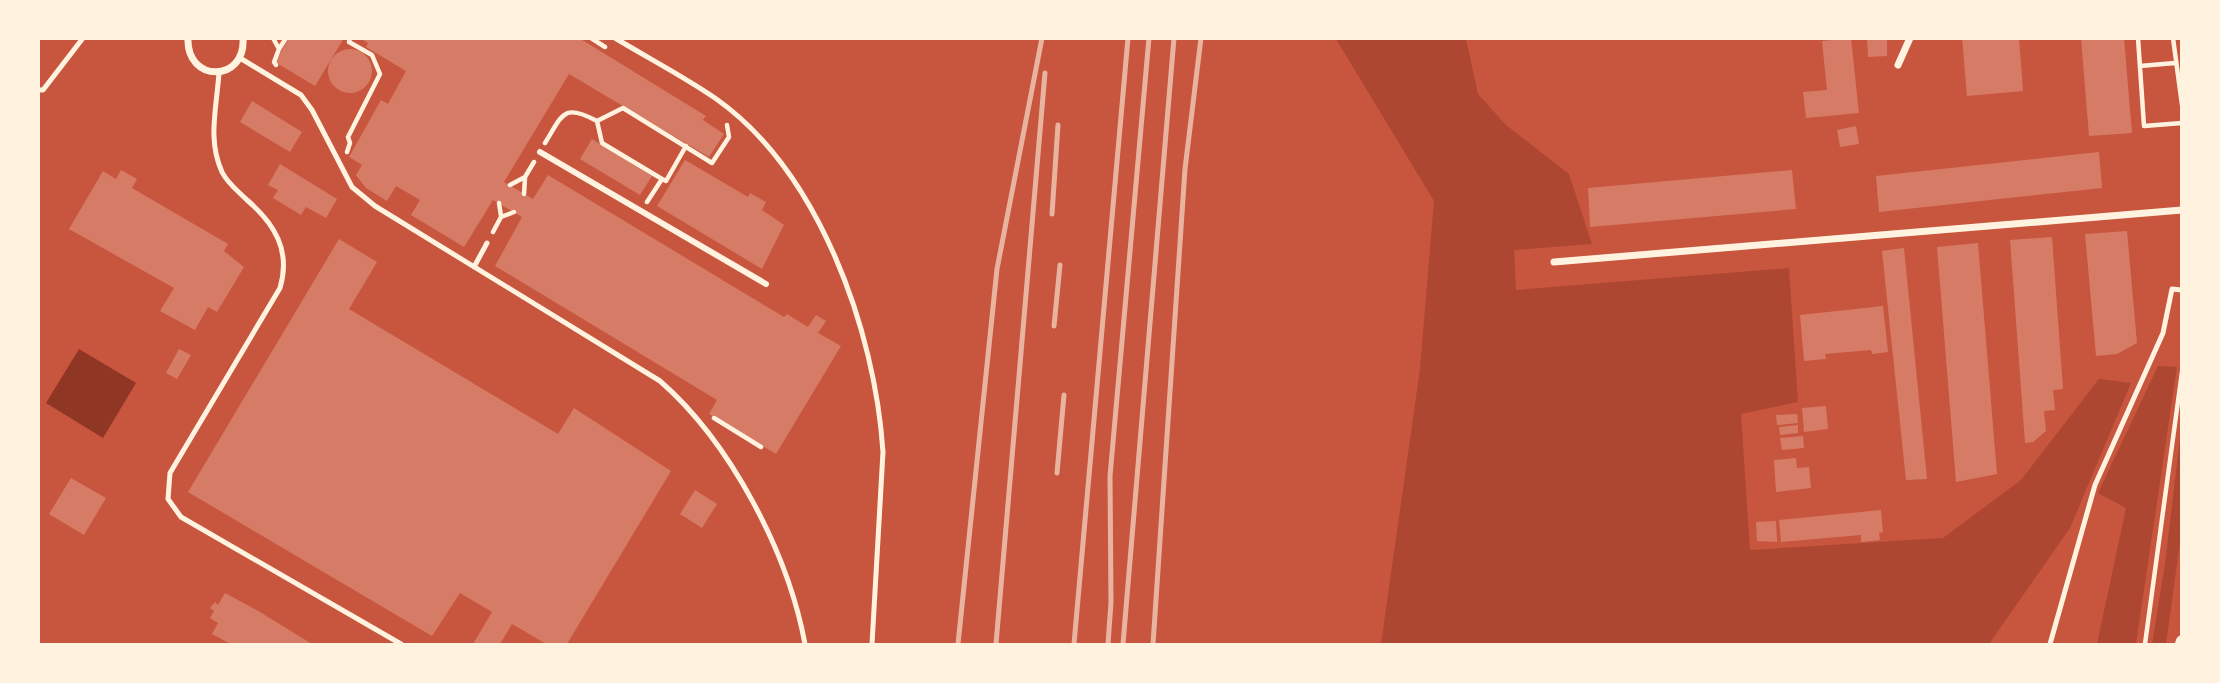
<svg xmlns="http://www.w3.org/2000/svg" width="2220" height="683" viewBox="0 0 2220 683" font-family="Montserrat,sans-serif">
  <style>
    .green { fill: #ae4732 }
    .water { fill: #8f3625 }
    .building { fill: #d67c66 }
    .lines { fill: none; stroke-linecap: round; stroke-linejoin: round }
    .path { stroke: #fff3e0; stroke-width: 4.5 }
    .service { stroke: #fff3e0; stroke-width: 5 }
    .pedestrian { stroke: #fff3e0; stroke-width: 6 }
    .minor { stroke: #fff3e0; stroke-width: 7 }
    .tertiary { stroke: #fff3e0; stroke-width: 12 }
    .rail { stroke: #e9b49f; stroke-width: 5 }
  </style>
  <rect width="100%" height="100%" fill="#c8553d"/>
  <path class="green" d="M1336 39H1466L1478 94 1506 125 1569 174 1592 244 1514 250 1516 290 1789 268 1798 402 1741 414 1750 550 1943 538 2021 480 2099 379 2131 383 2070 528 1989 644H1381L1420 369 1434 201Z
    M2158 366 2177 367 2136 644H2097L2126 508 2098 493Z
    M2181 430V535L2166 644H2152L2165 564Z"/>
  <path class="water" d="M79 349 136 383 103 438 46 403Z"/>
  <path class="building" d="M289 38H344L315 86 275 62Z
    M360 38H579L706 116 703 120 724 134 709 157 569 74 504 182 533 199 548 175 784 317 787 314 808 327 816 315 826 321 818 333 841 346 776 454 709 414 717 400 495 266 522 217 493 200 464 247 411 215 420 200 396 186 387 201 366 188 356 175 362 165 349 157 381 100 388 104 406 71 366 47 368 43Z
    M1851 38 1859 113 1806 118 1803 92 1827 90 1822 41Z
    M1867 38H1887V56L1868 57Z
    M1962 38H2019L2023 91 1967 96Z
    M2081 38H2124L2132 133 2089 136Z
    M328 71a22 22 0 1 1 44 0a22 22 0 1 1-44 0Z
    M252 101 302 132 290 152 240 122Z
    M1856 126 1859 144 1840 147 1837 130Z
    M592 139 652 176 640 195 580 159Z
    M2099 152 2102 188 1879 212 1876 176Z
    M685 160 748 197 750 193 766 202 762 210 784 225 762 269 657 206Z
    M280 164 337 199 326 218 306 207 301 215 273 198 278 190 268 185Z
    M121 170 137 179 132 188 228 244 224 251 244 267 217 312 208 307 195 330 160 311 174 288 69 229 103 171 116 179Z
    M1792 170 1796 209 1590 227 1588 188Z
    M2127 231 2137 343 2117 354 2096 356 2085 234Z
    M2052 237 2063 389 2053 390 2055 410 2044 411 2046 431 2033 442 2025 443 2010 240Z
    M339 239 377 262 349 309 558 434 574 408 671 471 567 644H546L512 624 500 644H473L492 612 460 593 432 636 188 492Z
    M1978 243 1997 474 1956 482 1937 247Z
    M1904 248 1927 479 1906 480 1882 251Z
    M1883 306 1888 352 1872 354 1871 350 1825 354 1826 359 1804 361 1800 315Z
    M179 349 191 355 177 379 166 373Z
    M1826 406 1828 429 1804 432 1802 408Z
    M1797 414 1798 423 1777 425 1776 415Z
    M1798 425V433L1780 435 1779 427Z
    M1803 436 1804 448 1782 450 1780 438Z
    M1796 458 1797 468 1809 467 1811 488 1776 492 1774 460Z
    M71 478 106 498 84 535 49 514Z
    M695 490 717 504 702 528 680 514Z
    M1881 510 1883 532 1879 533 1880 540 1861 542V535L1781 542 1779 520Z
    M1776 521 1777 542 1757 541 1756 522Z
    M225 593 260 612 312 644H231L212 634 218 623 210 618 214 611 210 608 215 602 218 605Z"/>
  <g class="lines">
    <path class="path" d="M273 38 279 49 274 62 276 65
      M591 38 605 47
      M2138 38 2144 126 2182 123
      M2173 38 2182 105
      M279 49 286 38
      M2140 66 2175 63
      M597 121 623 108 712 163 729 137 727 125
      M545 143C563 114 563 103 597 121L602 143 662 179 647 202
      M347 152 350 143 348 137 380 74 372 55 349 42 350 38
      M662 179 666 181 686 146
      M510 185 525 177 534 162
      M524 194 525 178
      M499 203 501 216
      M493 232 501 217 514 212
      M714 418 761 447
      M2145 644 2182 372"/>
    <path class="service" d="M615 38C648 58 683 76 715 98 819 171 875 330 883 452L872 644
      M240 58 301 95 312 110 352 187 375 206 660 381C731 443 788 553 805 644
      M219 72C217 107 207 139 222 172 228 184 238 191 247 200 275 224 291 251 280 288L170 473 168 499 181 517 401 644
      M38 90H43L83 38
      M474 267 487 243
      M2050 644 2095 485 2163 333 2172 289 2182 290"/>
    <path class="pedestrian" d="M540 152 766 284"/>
    <path class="minor" d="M188 38C186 83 246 83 243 38
      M1898 65 1910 38
      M1554 262 2182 210"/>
    <path class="tertiary" d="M2181 644 2182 641"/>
    <path class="rail" d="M1052 214 1058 125
      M1054 326 1060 265
      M1057 473 1064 395
      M958 644 997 269 1042 38
      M996 644 1045 73
      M1074 644 1128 38
      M1108 644 1111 602 1110 476 1149 38
      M1123 644 1174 38
      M1153 644 1185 169 1201 38"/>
  </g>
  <rect width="2220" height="683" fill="none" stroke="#fff3e0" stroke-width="80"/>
</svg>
